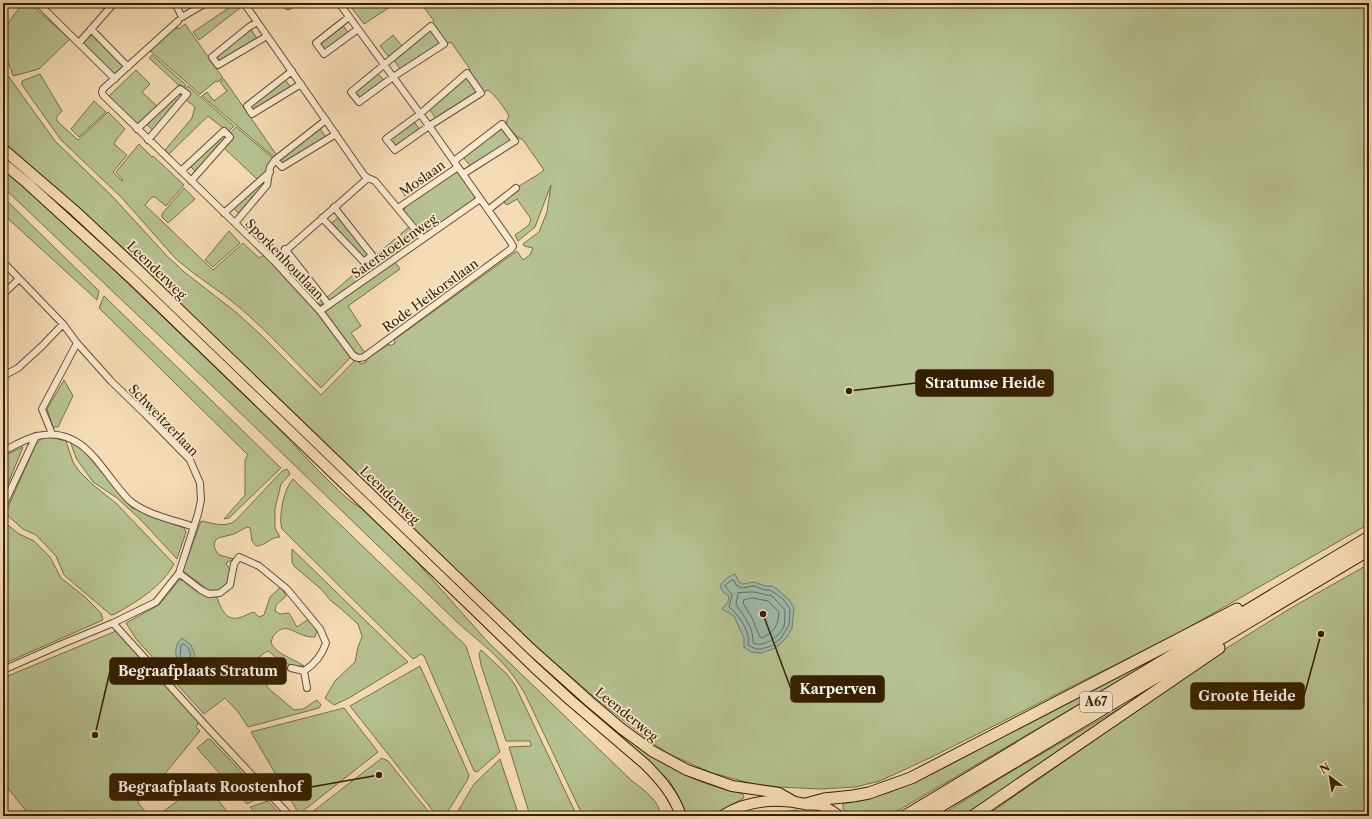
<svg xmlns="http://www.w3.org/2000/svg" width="1372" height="819" viewBox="0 0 1372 819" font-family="'Libre Caslon Text',serif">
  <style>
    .green { fill: #b6c292; stroke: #767049 }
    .water { fill: #9dbcae; stroke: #737d68 }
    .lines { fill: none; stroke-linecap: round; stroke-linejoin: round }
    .shore { stroke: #696e57; stroke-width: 1 }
    .minor-casing { stroke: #654e2d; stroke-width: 8 }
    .primary-casing { stroke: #351f00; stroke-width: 12 }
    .trunk-casing { stroke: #351f00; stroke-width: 12 }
    .motorway-casing { stroke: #351f00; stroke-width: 13 }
    .minor { stroke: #f9e8cf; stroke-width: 6 }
    .primary { stroke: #f6dcb5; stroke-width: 10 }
    .trunk { stroke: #f6dcb5; stroke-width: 10 }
    .motorway { stroke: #f6dcb5; stroke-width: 11 }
    .labels { text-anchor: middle; stroke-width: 3.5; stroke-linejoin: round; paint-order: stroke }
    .shield { fill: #f9e8cf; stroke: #705b3e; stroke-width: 1 }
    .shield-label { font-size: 12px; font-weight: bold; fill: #351f00 }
    .street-label { font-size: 13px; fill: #351f00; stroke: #f9e8cf }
    .leader { fill: none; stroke: #351f00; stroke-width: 1.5 }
    .callout-dot { fill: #351f00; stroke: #f9e8cf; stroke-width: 1.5 }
    .callout { fill: #351f00; stroke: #351f00; stroke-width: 1.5 }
    .callout-label { font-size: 14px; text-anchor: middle; font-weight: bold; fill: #fff }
  </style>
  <rect width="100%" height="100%" fill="#f6dcb5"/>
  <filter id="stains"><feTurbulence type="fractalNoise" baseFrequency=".005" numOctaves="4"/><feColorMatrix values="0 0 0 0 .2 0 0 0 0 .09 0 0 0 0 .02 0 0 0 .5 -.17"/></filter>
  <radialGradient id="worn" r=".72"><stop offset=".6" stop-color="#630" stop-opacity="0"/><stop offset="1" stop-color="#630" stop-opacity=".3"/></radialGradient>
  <path class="green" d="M24 3H29L70 39 39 69 13 76C10 66 4 54 3 43 1 29 15 13 24 3Z
    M236 3H244L245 4 199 40 193 32Z
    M348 3H396L364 24Z
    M421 3H1369V524L1184 630 934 756 880 781 855 787 820 789 779 787 750 783 712 773 669 754 651 742 600 702 520 632 148 274 137 260 3 142V77H9L55 141 111 195 168 257 183 271 237 313 262 336 321 395 355 360 362 364 367 361 365 360 389 344 390 346 395 343 394 340 517 251 523 260 530 255 533 248 524 246 523 244 539 232 547 212 551 185 535 227 518 241 515 235 529 225 531 219 517 199 507 205 504 203C507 189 534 179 544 170L523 140 517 137 507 125 506 122 509 116C505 109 494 92 487 90L483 94 467 72 470 69 451 42 446 44 431 24 434 21Z
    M185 24 223 78 217 82 216 81 200 94 149 50 173 29 180 28Z
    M342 24 349 34 325 51 319 42Z
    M250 28 258 40 220 63 215 57Z
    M430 29 441 44 401 70 393 59Z
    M91 33 124 67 117 74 114 73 84 44V41Z
    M393 35 402 46 389 57 380 46Z
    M152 55 186 85 183 89 149 58Z
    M136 70 150 84 142 92 158 107 138 126 108 97Z
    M377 72 385 82 361 99 354 91Z
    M40 74 62 111 56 118 58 122 78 140 108 112 125 129 116 140 114 144 127 155 113 172 122 181 123 180 116 172 139 144 152 157 153 156 184 185 166 206 155 197H152L145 205 213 270 243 243 259 258 264 255 315 307 351 357 321 388C294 361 268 332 239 307 219 290 195 276 175 258L122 198 61 140 22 85V81Z
    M467 74 480 93 436 119 428 107Z
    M284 78 292 89 254 111 250 105Z
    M224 79 278 157 275 158 202 96 207 92 214 101 227 91 220 82Z
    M188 86 234 126 228 132 208 116 169 154 165 150 192 118 195 107 185 99 184 90Z
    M180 91 184 94 154 131 145 123Z
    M94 101 106 112 79 137 71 129Z
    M413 120 420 130 395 147 390 139Z
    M236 127 274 159 267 171 258 180 223 147 229 134Z
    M319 127 327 139 282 166 278 160Z
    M501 127 512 140 471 167 463 157Z
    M223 134 227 136 197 173 189 165Z
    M3 168 39 198 274 424C294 444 312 465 332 484 341 493 350 502 361 508L416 561 487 641 632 781C644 790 659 800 661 816H581L580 810 526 696C507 661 485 647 457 622L229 402 3 187Z
    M455 172 459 173 475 195 474 200 426 233H423L404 212 405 206Z
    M264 178 267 180 241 215 232 207Z
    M184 188 195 199 168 223 162 217V214Z
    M3 197 99 291 97 300 3 214Z
    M340 216 369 254 364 259 329 225Z
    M410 226 418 236 417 240 330 301 325 299Z
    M229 231 240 243 213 267 205 260Z
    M291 258 325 302 324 305 318 304 282 266Z
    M395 262 400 269 348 306 361 326 351 333 365 353 360 356 356 355 326 315V311Z
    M104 296 281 468 229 518 224 519 245 495V460L248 455 99 308Z
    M64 380 73 396 58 427H53L47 409Z
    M50 437 66 441 73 462 79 471 92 484 117 504 174 564C162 587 136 602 115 614L111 615 64 575 56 556 36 535 23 529 7 515 6 512 35 446C39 440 42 438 50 437Z
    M70 441 85 452 132 508 184 528 186 532 177 559 140 519 117 498 93 482 76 458Z
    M23 447 3 496V456Z
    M287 469 290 474 281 484 275 509V528L280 537C270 537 266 546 256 546L252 541 250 528 247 527 234 534 218 538 215 541 214 546 216 551 219 555 234 559 226 563 230 570 229 582 220 591H210L183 571V570L201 521C212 523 225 528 235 521L282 471Z
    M293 479 466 646 500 752 477 772 474 771 424 656 421 654 413 659 282 529C278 517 284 488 293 479Z
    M3 521 19 534 34 541 50 557 61 578 85 597 101 613 103 620 3 664Z
    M292 549 408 662 349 698 334 705 325 698 335 681 355 662 358 647 362 637 361 633 358 624 339 607 331 601 322 590 294 566 292 562Z
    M1369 564V816H986L1222 651 1291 608Z
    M179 580H183L206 596 217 597C220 606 225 621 238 618 244 617 249 613 254 612L259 617 264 615 270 597 281 587 286 596 276 605 275 611 280 614 289 613 297 627 309 619 317 630 315 637C311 637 307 637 303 635 293 632 286 624 277 632 273 636 272 638 271 643 277 655 293 658 304 666 295 666 285 665 278 659 274 656 272 653 267 651L255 660 252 669 255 676 265 683 269 689 294 710 303 709 317 700 321 705 319 708 248 727 239 713 225 698 204 714 136 639 126 623 159 605Z
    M116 631 199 722 196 727 200 731 158 782 138 800 139 804 149 816H30L3 782V678Z
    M1200 633 889 816H853L843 809V804L888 793 932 774Z
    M481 650 507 674 515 685 577 816H530L509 747 531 746 530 741H506L481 665 479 654Z
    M420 666 469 775 468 779 445 816H437L350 706Z
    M1149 691 967 816H940L1002 777Z
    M344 708 378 752 299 814 251 732Z
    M614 728C644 751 674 773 710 785 721 789 732 790 743 794L744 798 720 811 713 816H687L681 801 669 780 620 736Z
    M208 739 211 740 264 796 247 804 197 748Z
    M382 758 388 761 432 816H307Z
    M500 759 519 816H455L474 784Z
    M203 782 231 816H157Z
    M268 801 277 811C272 818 262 816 253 816L256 814 250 807Z
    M796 810 816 816H753Z"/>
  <path class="water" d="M735 574 739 582 743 584 754 582 765 586H772L777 589 789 600 794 608 792 628 787 637 780 644 773 649 761 653 751 652 744 647V638L734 616 722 609 728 602 729 596 724 593 720 587C722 581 729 576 735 574Z
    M182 638 191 645 195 655 191 663 187 666H183C174 658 173 647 182 638Z"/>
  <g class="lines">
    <path class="shore" d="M732 580H734L736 585 742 588 754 586 765 590H770L783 599 790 609 789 625 781 638 771 646 761 649H756L748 645C748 643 749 641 748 638 748 628 737 613 729 607L732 595 725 586Z
      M754 592 772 596 785 610C785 615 785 621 784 626 780 636 764 648 753 643 754 629 744 615 736 605L738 593Z
      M753 598 768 601 779 612C778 625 775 632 762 638L760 637 752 618 743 603 744 600Z
      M183 644C190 647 194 657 186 662L182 660 180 656 181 645Z"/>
    <defs>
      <path id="minor" d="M38 3 115 79
        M183 3 177 7 182 17 206 3
        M244 3 364 175 368 178 375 181 423 239
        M286 3 288 6 292 3
        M349 17 316 43 324 54 358 29
        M178 21 103 89 102 92 103 95 274 261 320 311 352 354C355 358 359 359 364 357L511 249 513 246 510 241 429 126 339 3
        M257 22 249 27 212 57 218 65 267 36
        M431 26 444 44 393 77 359 102 351 92Z
        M91 29 128 67
        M79 43 114 3
        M292 71 247 106 252 114 301 84
        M467 73 481 93 429 126 395 150 386 139 420 114Z
        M137 129 180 89 187 94 148 140
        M275 160 282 167 336 134
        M454 161 502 124 515 141 463 174
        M181 171 224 131 230 137 191 181
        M398 208 458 167
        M488 210 516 188
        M224 213 270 172
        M322 218 364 262 372 255 334 207
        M235 223 267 185 270 167 275 160 326 120
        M285 249 329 305
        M274 261 368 178
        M3 262 63 324 77 343 111 381 145 414 190 460 200 483 201 500 198 514 179 573 156 602 113 623 62 644 3 670
        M3 294 19 279
        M320 311 480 199
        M3 376 18 368 42 346 63 324
        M52 434 42 409 77 343
        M3 451C14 446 25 439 37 436 85 425 101 472 129 500 144 514 174 520 194 527
        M3 506 36 436
        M179 573 201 590 209 594 220 593 230 585 234 564 239 557 259 566 287 589 320 629 326 643C322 655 315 664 304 671L291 668
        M113 623 208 728 290 816
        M304 671 307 688"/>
      <path id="primary" d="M3 149 75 211 137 269 532 650 590 702 622 729 652 751 687 770 732 786 779 793 793 801
        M3 163 27 183 130 277 534 667 569 699 645 764C661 780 674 795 681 816"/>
      <path id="trunk" d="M722 816C747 800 776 798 805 804 810 805 815 804 820 805 827 807 833 812 839 816"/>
      <path id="motorway" d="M806 804 824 799 853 796 869 793 911 778 1237 609
        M905 816 1369 537
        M924 816 1369 550
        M973 816 1219 648"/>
    </defs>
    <use href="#minor" class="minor-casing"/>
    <use href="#primary" class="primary-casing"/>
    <use href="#trunk" class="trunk-casing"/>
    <use href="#motorway" class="motorway-casing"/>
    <use href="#minor" class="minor"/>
    <use href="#primary" class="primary"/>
    <use href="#trunk" class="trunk"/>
    <use href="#motorway" class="motorway"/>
  </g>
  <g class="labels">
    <rect class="shield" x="1080" y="692" width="32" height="20" rx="3"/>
    <g class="shield-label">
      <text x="1096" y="706">A67</text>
    </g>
    <g class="street-label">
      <text transform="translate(422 178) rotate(-35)" y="5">Moslaan</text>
      <text transform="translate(394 246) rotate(-35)" y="5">Saterstoelenweg</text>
      <text transform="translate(285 259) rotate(46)" y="5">Sporkenhoutlaan</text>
      <text transform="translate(157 270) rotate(44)" y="5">Leenderweg</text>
      <text transform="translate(430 295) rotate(-36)" y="5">Rode Heikorstlaan</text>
      <text transform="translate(164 420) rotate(46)" y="5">Schweitzerlaan</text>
      <text transform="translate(390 495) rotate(44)" y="5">Leenderweg</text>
      <text transform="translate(627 714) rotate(39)" y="5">Leenderweg</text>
    </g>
  </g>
  <path class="leader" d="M849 391L916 383M95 735L110 671M763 614L791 689M1321 634L1304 696M379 775L311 787"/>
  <g class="callout-dot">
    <circle cx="849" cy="391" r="4"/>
    <circle cx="95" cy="735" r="4"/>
    <circle cx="763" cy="614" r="4"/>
    <circle cx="1321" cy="634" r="4"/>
    <circle cx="379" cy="775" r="4"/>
  </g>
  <g class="callout">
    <rect x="916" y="370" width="137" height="26" rx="4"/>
    <rect x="110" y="658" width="176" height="26" rx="4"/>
    <rect x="791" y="676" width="93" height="26" rx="4"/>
    <rect x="1191" y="683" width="113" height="26" rx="4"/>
    <rect x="110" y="774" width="201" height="26" rx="4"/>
  </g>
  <g class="callout-label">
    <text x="985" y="388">Stratumse Heide</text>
    <text x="198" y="676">Begraafplaats Stratum</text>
    <text x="838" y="694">Karperven</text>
    <text x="1247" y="701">Groote Heide</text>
    <text x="210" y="792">Begraafplaats Roostenhof</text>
  </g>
  <rect width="1372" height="819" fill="none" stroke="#f6dcb5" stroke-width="16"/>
  <rect x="4" y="4" width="1364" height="811" fill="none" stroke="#351f00" stroke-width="2"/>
  <rect x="8" y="8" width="1356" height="803" fill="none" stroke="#351f00"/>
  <g transform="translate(1330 777) rotate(329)" stroke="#f9e8cf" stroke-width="3" paint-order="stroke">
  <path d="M0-3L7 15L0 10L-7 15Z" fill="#351f00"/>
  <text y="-6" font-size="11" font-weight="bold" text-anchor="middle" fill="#351f00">N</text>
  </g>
  <rect width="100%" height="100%" filter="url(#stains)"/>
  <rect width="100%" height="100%" fill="url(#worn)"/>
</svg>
